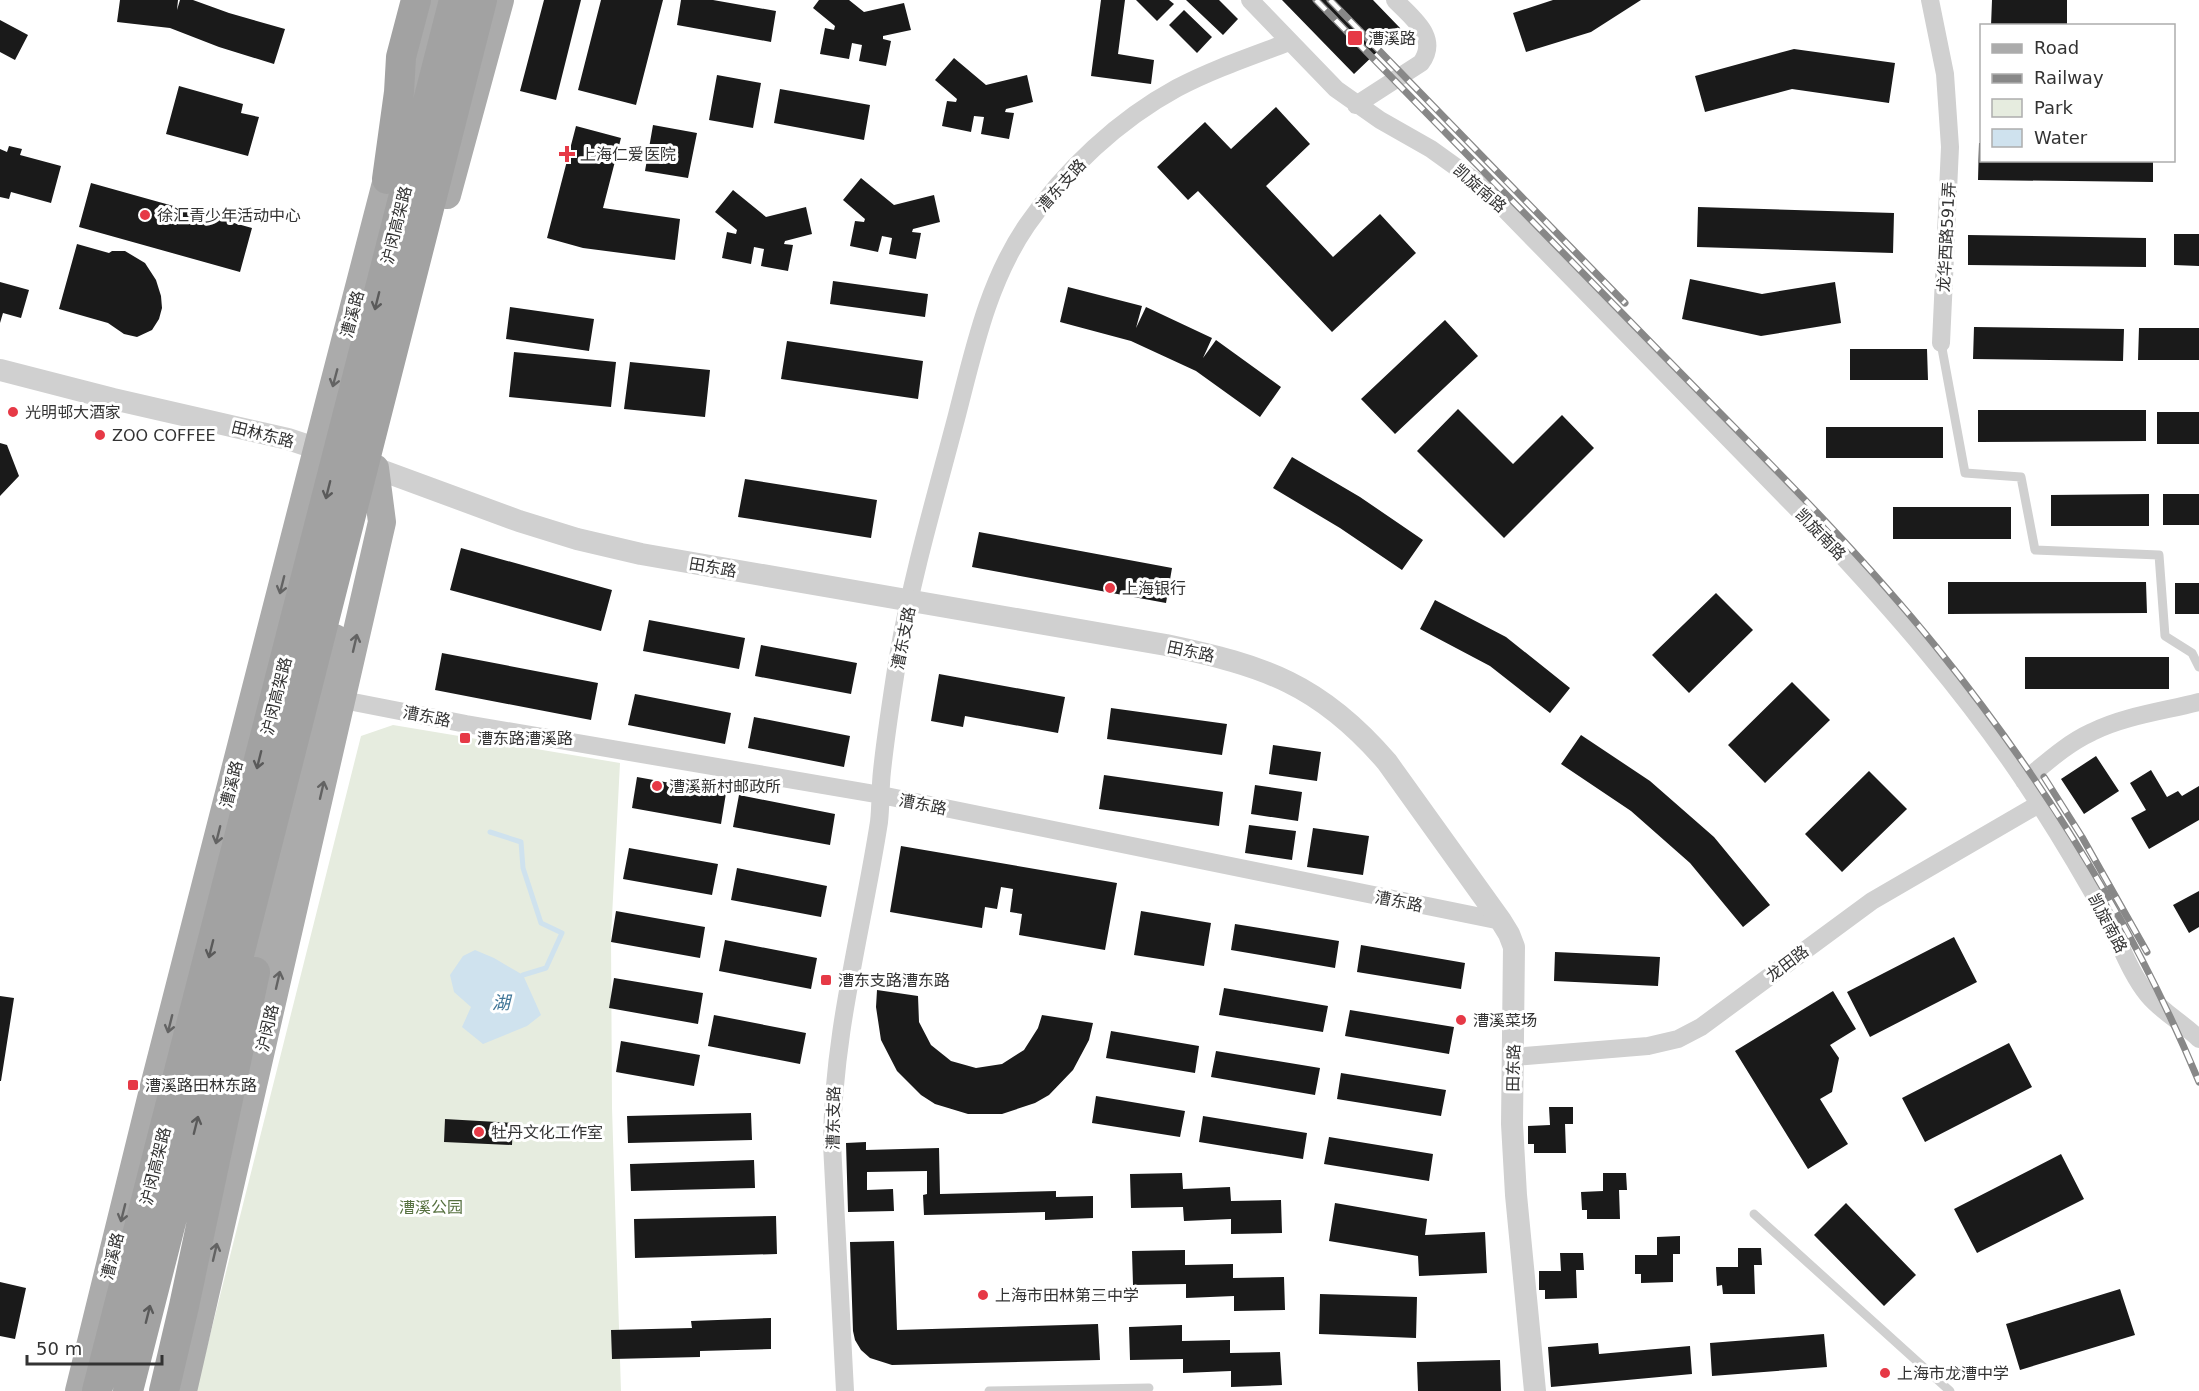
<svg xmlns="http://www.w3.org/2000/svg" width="2199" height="1391" viewBox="0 0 2199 1391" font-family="'DejaVu Sans','Noto Sans SC',sans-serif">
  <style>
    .green { fill: #e6ecdf }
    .water { fill: #cfe2ee }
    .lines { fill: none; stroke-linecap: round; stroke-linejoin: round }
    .stream { stroke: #cfe2ee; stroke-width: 5 }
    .building { fill: #1a1a1a }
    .service { stroke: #d0d0d0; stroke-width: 9 }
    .minor { stroke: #d0d0d0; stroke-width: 18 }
    .tertiary { stroke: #d0d0d0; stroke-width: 22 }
    .primary { stroke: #ababab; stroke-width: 28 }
    .trunk { stroke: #a2a2a2; stroke-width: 30 }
    .rail-casing { stroke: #888; stroke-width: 7 }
    .rail { stroke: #fff; stroke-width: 4.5; stroke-dasharray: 14; stroke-linecap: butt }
    .oneway { stroke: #5a5a5a }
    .oneway2 { stroke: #636363 }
    .poi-dot { fill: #e63946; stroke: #fff; stroke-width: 2 }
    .labels { text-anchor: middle; stroke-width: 6; stroke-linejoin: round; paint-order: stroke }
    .poi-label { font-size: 16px; fill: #333; stroke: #fff; text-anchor: start }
    .street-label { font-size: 16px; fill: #333; stroke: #fff }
    .park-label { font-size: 16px; fill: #56703f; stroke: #fff }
    .water-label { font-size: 18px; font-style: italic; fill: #3f7597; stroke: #fff }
  </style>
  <rect width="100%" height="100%" fill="#fff"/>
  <path class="green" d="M393 725 620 763 611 936 612 1108 621 1391H196L361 736Z"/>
  <path class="water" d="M475 950 494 958 523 975 541 1015 527 1026 483 1044 462 1027 471 1007 454 992 450 975 463 956Z"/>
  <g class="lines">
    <path class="stream" d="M490 832 521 842 523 868 541 923 562 933 546 968 523 975"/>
  </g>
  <path class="building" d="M120 0H178L177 10 180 0H193L229 13 285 29 274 64 219 47 170 28 117 22Z
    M544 0H581L556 100 520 91Z
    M601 0H663L636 105 578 90Z
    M681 0H713L776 11 771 42 677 25Z
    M819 0H849L864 12 904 3 911 30 883 36V39L891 41 886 66 859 61 862 45 852 43 849 59 820 54 825 28 834 30 835 26 813 8Z
    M1101 0H1125L1118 54 1154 60 1151 84 1091 76Z
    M1136 0H1169L1174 4 1157 21Z
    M1186 0H1219L1238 19 1223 35Z
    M1282 0H1373L1401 29 1354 74Z
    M1553 0H1641L1591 32 1526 52 1513 13Z
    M1992 0H2067V26H1991Z
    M1184 10 1212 37 1197 53 1169 25Z
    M0 20 28 35 15 60 0 52Z
    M1794 49 1895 63 1889 103 1792 89 1705 112 1695 76Z
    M954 58 986 85 1027 75 1033 102 1006 109 1005 112 1014 113 1009 139 981 134 984 117 974 116 971 132 942 126 947 101 956 102 957 99 935 80Z
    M717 75 761 83 753 128 709 120Z
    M179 86 243 104 241 113 259 117 248 156 166 134Z
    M780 89 870 105 864 140 774 123Z
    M1276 107 1310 144 1266 186 1333 257 1380 214 1416 253 1332 332 1198 191 1188 200 1157 167 1205 122 1231 149Z
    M653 125 697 133 688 178 645 171Z
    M576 126 621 138 603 208 680 219 675 260 583 248 547 238Z
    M1979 143H1982V160H2153V182L1978 180Z
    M9 146 22 149 20 155 61 166 51 203 11 192 9 199 0 197V149L7 152Z
    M861 178 894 205 934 195 940 222 913 229 912 232 921 233 916 259 889 254 892 238 882 236 878 252 850 246 855 221 864 222 865 219 843 200Z
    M91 183 252 228 240 272 79 227Z
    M733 190 766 217 806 207 812 234 785 241 784 244 793 245 788 271 761 266 764 249 754 247 751 264 722 258 727 232 736 234 737 230 715 212Z
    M1698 207 1894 213 1893 253 1697 247Z
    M2174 234H2199V266L2174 265Z
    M1968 235 2146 238V267L1968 265Z
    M77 244 109 253 112 251H125L145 263 156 280 161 296 162 308 159 319 152 330 137 337 124 334 108 323 59 309Z
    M1690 279 1762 294 1835 282 1841 323 1761 336 1682 319Z
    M833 281 928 294 925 317 830 304Z
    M0 282 29 290 21 318 3 313 0 323Z
    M1068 287 1142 306 1136 328 1146 307 1212 338 1203 358 1216 340 1281 387 1260 417 1196 371 1131 341 1060 322Z
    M510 307 594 319 589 351 506 339Z
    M1445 320 1478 356 1395 434 1361 399Z
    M1974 327 2124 329 2123 361 1973 359Z
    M2139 328H2199V360H2138Z
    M787 341 923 361 918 399 781 379Z
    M1850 349H1927L1928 380H1850Z
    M514 352 616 362 611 407 509 397Z
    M630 362 710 370 705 417 624 409Z
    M1458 409 1513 464 1562 415 1594 448 1504 538 1417 451Z
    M1978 410H2146V441L1978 442Z
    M2157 412H2199V444H2157Z
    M1826 427H1943V458H1826Z
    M0 443 7 445 19 476 0 496Z
    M1292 457 1360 497 1423 540 1402 570 1340 528 1273 488Z
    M745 479 877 500 871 538 738 517Z
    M2149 494V526H2051V495Z
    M2163 494H2199V525H2163Z
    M1893 507H2011V539H1893Z
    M979 532 1172 568 1166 603 972 567Z
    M461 548 612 590 601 631 450 590Z
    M1948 582H2146L2147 613 1948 614Z
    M2175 583H2199V614H2175Z
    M1716 593 1753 630 1689 693 1652 655Z
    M1435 600 1506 637 1570 688 1550 713 1490 666 1420 629Z
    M649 620 745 638 739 669 643 651Z
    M761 645 857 663 851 694 755 676Z
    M442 653 598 683 591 720 435 690Z
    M2025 657H2169V689H2025Z
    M939 674 1065 697 1058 733 965 716 963 727 931 721Z
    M1792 682 1830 720 1765 783 1728 745Z
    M635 694 731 713 725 744 628 725Z
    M1111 708 1227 724 1222 755 1107 739Z
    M754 717 850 736 844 767 748 748Z
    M1581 735 1650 781 1714 837 1770 905 1743 927 1690 863 1631 811 1561 764Z
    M1273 745 1321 752 1317 781 1269 774Z
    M2096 756 2119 791 2084 814 2061 779Z
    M2151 770 2167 797 2178 791 2182 796 2199 786V820L2149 849 2131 818 2146 810 2130 783Z
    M1869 771 1907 809 1842 872 1805 834Z
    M1104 775 1223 792 1219 826 1099 809Z
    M637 777 726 793 721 824 632 808Z
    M1255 785 1302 792 1298 821 1251 814Z
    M739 795 835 814 830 845 733 827Z
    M1249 825 1296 831 1292 860 1245 853Z
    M1313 828 1369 836 1363 875 1307 867Z
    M901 846 1117 883 1105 950 1019 935 1022 914 1010 912 1013 889 1001 887 997 909 985 907 982 928 890 912Z
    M629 848 718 864 712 895 623 879Z
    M737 868 827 886 821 917 731 900Z
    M2199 891V927L2189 933 2173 905Z
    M616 911 705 927 700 958 611 942Z
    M1141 911 1211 923 1204 966 1134 955Z
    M1235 924 1339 941 1335 968 1231 950Z
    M1954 937 1977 982 1870 1037 1847 992Z
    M725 940 817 958 811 989 719 971Z
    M1361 945 1465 963 1461 989 1357 972Z
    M1555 952 1660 957 1658 986 1554 981Z
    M614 978 703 993 698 1024 609 1008Z
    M1224 988 1328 1006 1323 1032 1219 1015Z
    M877 990 918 996 919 1022 931 1045 951 1061 976 1068 1002 1064 1024 1050 1038 1028 1042 1015 1093 1023 1089 1040 1073 1070 1049 1095 1035 1103 1002 1114H968L935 1104 921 1095 897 1071 881 1040 876 1007Z
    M1833 991 1856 1029 1830 1045 1839 1058 1832 1092 1820 1099 1848 1144 1808 1169 1735 1051Z
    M0 996 14 998 1 1081H0Z
    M1350 1010 1454 1027 1449 1054 1345 1036Z
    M714 1015 806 1033 800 1064 708 1046Z
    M1111 1031 1199 1046 1195 1073 1106 1058Z
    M621 1041 700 1055 694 1086 616 1072Z
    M2009 1043 2032 1087 1925 1142 1902 1098Z
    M1216 1051 1320 1068 1315 1095 1211 1077Z
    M1341 1073 1446 1090 1441 1116 1337 1099Z
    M1096 1096 1185 1111 1180 1137 1092 1123Z
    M1549 1107H1573V1124H1565L1566 1153H1534V1144H1528V1126L1550 1125Z
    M751 1113 752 1140 628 1143 627 1116Z
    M1203 1116 1307 1133 1303 1159 1199 1142Z
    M445 1119 513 1123 512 1145 444 1142Z
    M1329 1137 1433 1154 1429 1181 1324 1164Z
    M866 1142V1150L939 1148 940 1194 1056 1191V1197L1093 1196V1218L1045 1220V1212L924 1215 923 1195 927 1194V1171L867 1172V1190L893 1189 894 1211 848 1212 846 1143Z
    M2061 1154 2084 1199 1977 1253 1954 1209Z
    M754 1160 755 1188 631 1191 630 1164Z
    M1182 1173 1183 1189 1230 1187 1231 1201 1281 1200 1282 1233 1231 1234V1219L1184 1221 1183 1207 1131 1208 1130 1174Z
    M1603 1173H1626L1627 1190H1619L1620 1219H1587V1210H1582L1581 1192 1603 1191Z
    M1335 1203 1427 1219 1425 1235 1485 1232 1487 1273 1419 1276 1418 1256 1329 1241Z
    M1846 1203 1916 1275 1884 1306 1814 1235Z
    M776 1216 777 1254 635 1258 634 1219Z
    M1680 1236V1254H1673V1282L1641 1283V1274H1635V1255H1657V1237Z
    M894 1241 897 1330 1098 1324 1100 1360 892 1365 870 1358 861 1350 855 1340 853 1331 850 1242Z
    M1738 1248H1761L1762 1265H1754L1755 1294H1723L1722 1285 1717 1286 1716 1267H1738Z
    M1185 1250V1265L1233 1264V1278L1284 1277 1285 1310 1234 1311V1296L1186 1298V1284L1133 1285 1132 1251Z
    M1560 1253H1583L1584 1270H1576L1577 1298 1545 1299V1290H1539V1271H1561Z
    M0 1282 26 1288 15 1339 0 1336Z
    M2120 1289 2135 1335 2020 1370 2006 1324Z
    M1320 1294 1417 1297 1416 1338 1319 1334Z
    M771 1318V1349L700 1351V1357L612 1359 611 1330 692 1328 691 1321Z
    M1182 1325V1341L1230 1340V1353L1280 1352 1282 1385 1231 1387V1371L1183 1373V1359L1130 1360 1129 1327Z
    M1824 1334 1827 1367 1712 1376 1710 1343Z
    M1598 1343 1599 1354 1690 1346 1692 1374 1551 1387 1548 1347Z
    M1500 1360 1501 1391H1418L1417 1362Z"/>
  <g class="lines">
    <path class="service" d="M1941 343 1965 473 2021 477 2035 550 2159 555 2165 636 2192 653 2199 667
      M1754 1214 1950 1391
      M989 1391 1149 1388"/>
    <path class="minor" d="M1250 0 1336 89 1380 120 1431 149 1481 185 1820 532C1894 611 1965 692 2025 782 2054 826 2082 872 2107 918 2120 943 2130 973 2148 995 2162 1012 2183 1023 2199 1039
      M1930 0 1945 74 1950 147 1941 343
      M1356 105 1421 63C1440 37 1412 18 1395 0
      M343 700 466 724 881 795 1501 921
      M2024 781C2046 763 2066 744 2092 732 2124 716 2164 711 2199 702
      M1513 1057 1648 1046 1678 1039 1701 1027 1872 901 2039 804
      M845 1391 832 1144C833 1032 862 931 879 822 881 805 880 788 882 771 886 733 892 695 898 657 912 576 936 495 957 415 974 349 988 282 1027 225 1065 170 1118 120 1177 88 1213 69 1252 56 1289 42"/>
    <path class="tertiary" d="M0 370 113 399 288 439 375 468 519 521 577 539 641 554 1166 645C1265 666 1320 684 1387 762L1501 921 1509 934 1514 947 1512 1124 1516 1195 1535 1391"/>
    <path class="primary" d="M447 195 500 0
      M249 996 335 638
      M79 1391 154 1086 330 399 387 179 428 40 437 0
      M183 1391 382 522 375 468"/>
    <path class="trunk" d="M387 179 399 92 401 57 416 0
      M97 1391 454 0
      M128 1391 482 0
      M164 1391 184 1306 255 972"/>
    <defs>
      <path id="rail" d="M1316 0C1431 118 1547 236 1662 354 1756 450 1852 543 1937 648 2043 779 2134 926 2199 1082
        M1330 0 1625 303
        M2044 777 2082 837 2147 952"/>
    </defs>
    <use href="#rail" class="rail-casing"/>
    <use href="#rail" class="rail"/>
  </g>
  <defs><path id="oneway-shaft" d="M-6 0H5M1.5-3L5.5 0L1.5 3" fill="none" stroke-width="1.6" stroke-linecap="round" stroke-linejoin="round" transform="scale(1.5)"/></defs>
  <g class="oneway">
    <use href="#oneway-shaft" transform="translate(377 301) rotate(104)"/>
    <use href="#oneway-shaft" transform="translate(328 490) rotate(104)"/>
    <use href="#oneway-shaft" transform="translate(259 760) rotate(104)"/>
    <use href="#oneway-shaft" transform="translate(211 949) rotate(104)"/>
    <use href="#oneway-shaft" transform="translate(196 1125) rotate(-76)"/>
    <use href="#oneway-shaft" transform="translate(148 1314) rotate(-76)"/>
  </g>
  <g class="oneway2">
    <use href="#oneway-shaft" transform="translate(335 378) rotate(105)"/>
    <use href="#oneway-shaft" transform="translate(282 585) rotate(104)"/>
    <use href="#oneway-shaft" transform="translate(355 643) rotate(-77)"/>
    <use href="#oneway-shaft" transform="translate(322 790) rotate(-77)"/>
    <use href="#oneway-shaft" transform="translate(218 835) rotate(104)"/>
    <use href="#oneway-shaft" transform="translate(278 980) rotate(-77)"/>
    <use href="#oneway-shaft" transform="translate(170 1024) rotate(104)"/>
    <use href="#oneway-shaft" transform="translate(123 1213) rotate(104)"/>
    <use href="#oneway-shaft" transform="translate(215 1252) rotate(-77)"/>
  </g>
  <g class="poi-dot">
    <rect x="1347" y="30" width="16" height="16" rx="3"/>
    <path d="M564 145h6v6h6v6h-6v6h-6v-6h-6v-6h6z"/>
    <circle cx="145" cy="215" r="6"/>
    <circle cx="13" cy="412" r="6"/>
    <circle cx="100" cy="435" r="6"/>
    <circle cx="1110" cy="588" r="6"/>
    <rect x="459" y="732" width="12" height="12" rx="3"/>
    <circle cx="657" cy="786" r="6"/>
    <rect x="820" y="974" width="12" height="12" rx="3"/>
    <circle cx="1461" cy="1020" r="6"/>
    <rect x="127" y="1079" width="12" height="12" rx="3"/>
    <circle cx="479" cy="1132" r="6"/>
    <circle cx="983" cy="1295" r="6"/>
    <circle cx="1885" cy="1373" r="6"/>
  </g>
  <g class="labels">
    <g class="poi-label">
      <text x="1368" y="44">漕溪路</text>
      <text x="580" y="160">上海仁爱医院</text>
      <text x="157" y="221">徐汇青少年活动中心</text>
      <text x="25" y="418">光明邨大酒家</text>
      <text x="112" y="441">ZOO COFFEE</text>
      <text x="1122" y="594">上海银行</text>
      <text x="477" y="744">漕东路漕溪路</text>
      <text x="669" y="792">漕溪新村邮政所</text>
      <text x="838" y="986">漕东支路漕东路</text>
      <text x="1473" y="1026">漕溪菜场</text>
      <text x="145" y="1091">漕溪路田林东路</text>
      <text x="491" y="1138">牡丹文化工作室</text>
      <text x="995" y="1301">上海市田林第三中学</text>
      <text x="1897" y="1379">上海市龙漕中学</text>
    </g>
    <g class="street-label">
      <text transform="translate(1061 185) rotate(-48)" y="6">漕东支路</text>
      <text transform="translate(1480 188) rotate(41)" y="6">凯旋南路</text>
      <text transform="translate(396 225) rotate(-76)" y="6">沪闵高架路</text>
      <text transform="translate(1946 237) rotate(-87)" y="6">龙华西路591弄</text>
      <text transform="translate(352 314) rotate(-75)" y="6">漕溪路</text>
      <text transform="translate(263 434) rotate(14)" y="6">田林东路</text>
      <text transform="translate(1821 534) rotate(46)" y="6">凯旋南路</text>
      <text transform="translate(713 567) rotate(10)" y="6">田东路</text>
      <text transform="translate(903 638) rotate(-79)" y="6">漕东支路</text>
      <text transform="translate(1191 651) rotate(12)" y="6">田东路</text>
      <text transform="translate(276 696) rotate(-76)" y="6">沪闵高架路</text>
      <text transform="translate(427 716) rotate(11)" y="6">漕东路</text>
      <text transform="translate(231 784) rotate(-76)" y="6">漕溪路</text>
      <text transform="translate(923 804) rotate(11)" y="6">漕东路</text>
      <text transform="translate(1399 901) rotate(11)" y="6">漕东路</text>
      <text transform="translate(2108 923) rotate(62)" y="6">凯旋南路</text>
      <text transform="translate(1787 963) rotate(-37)" y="6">龙田路</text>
      <text transform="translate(267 1028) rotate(-77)" y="6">沪闵路</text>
      <text transform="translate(1513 1068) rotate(-89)" y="6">田东路</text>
      <text transform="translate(833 1118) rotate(-89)" y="6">漕东支路</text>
      <text transform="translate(155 1166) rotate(-76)" y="6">沪闵高架路</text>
      <text transform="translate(112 1256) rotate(-76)" y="6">漕溪路</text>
    </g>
    <g class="park-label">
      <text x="431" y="1213">漕溪公园</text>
    </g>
    <g class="water-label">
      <text x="501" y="1009">湖</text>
    </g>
  </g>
  <rect x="1980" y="24" width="195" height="138" fill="#ffffff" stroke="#adadad" stroke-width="1.5"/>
  <rect x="1992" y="44" width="30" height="9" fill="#ababab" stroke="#adadad" stroke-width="1.5"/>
  <text x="2034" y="54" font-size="18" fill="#333333">Road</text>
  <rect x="1992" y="74" width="30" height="9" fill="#888888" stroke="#adadad" stroke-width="1.5"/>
  <text x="2034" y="84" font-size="18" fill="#333333">Railway</text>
  <rect x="1992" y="99" width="30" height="18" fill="#e6ecdf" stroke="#adadad" stroke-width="1.5"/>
  <text x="2034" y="114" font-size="18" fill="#333333">Park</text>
  <rect x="1992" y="129" width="30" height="18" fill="#cfe2ee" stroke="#adadad" stroke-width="1.5"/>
  <text x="2034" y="144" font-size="18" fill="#333333">Water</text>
  <path d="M27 1355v9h135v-9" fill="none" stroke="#333333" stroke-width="3"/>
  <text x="36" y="1355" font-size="18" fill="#333333" stroke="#ffffff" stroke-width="4.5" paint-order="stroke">50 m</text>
</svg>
